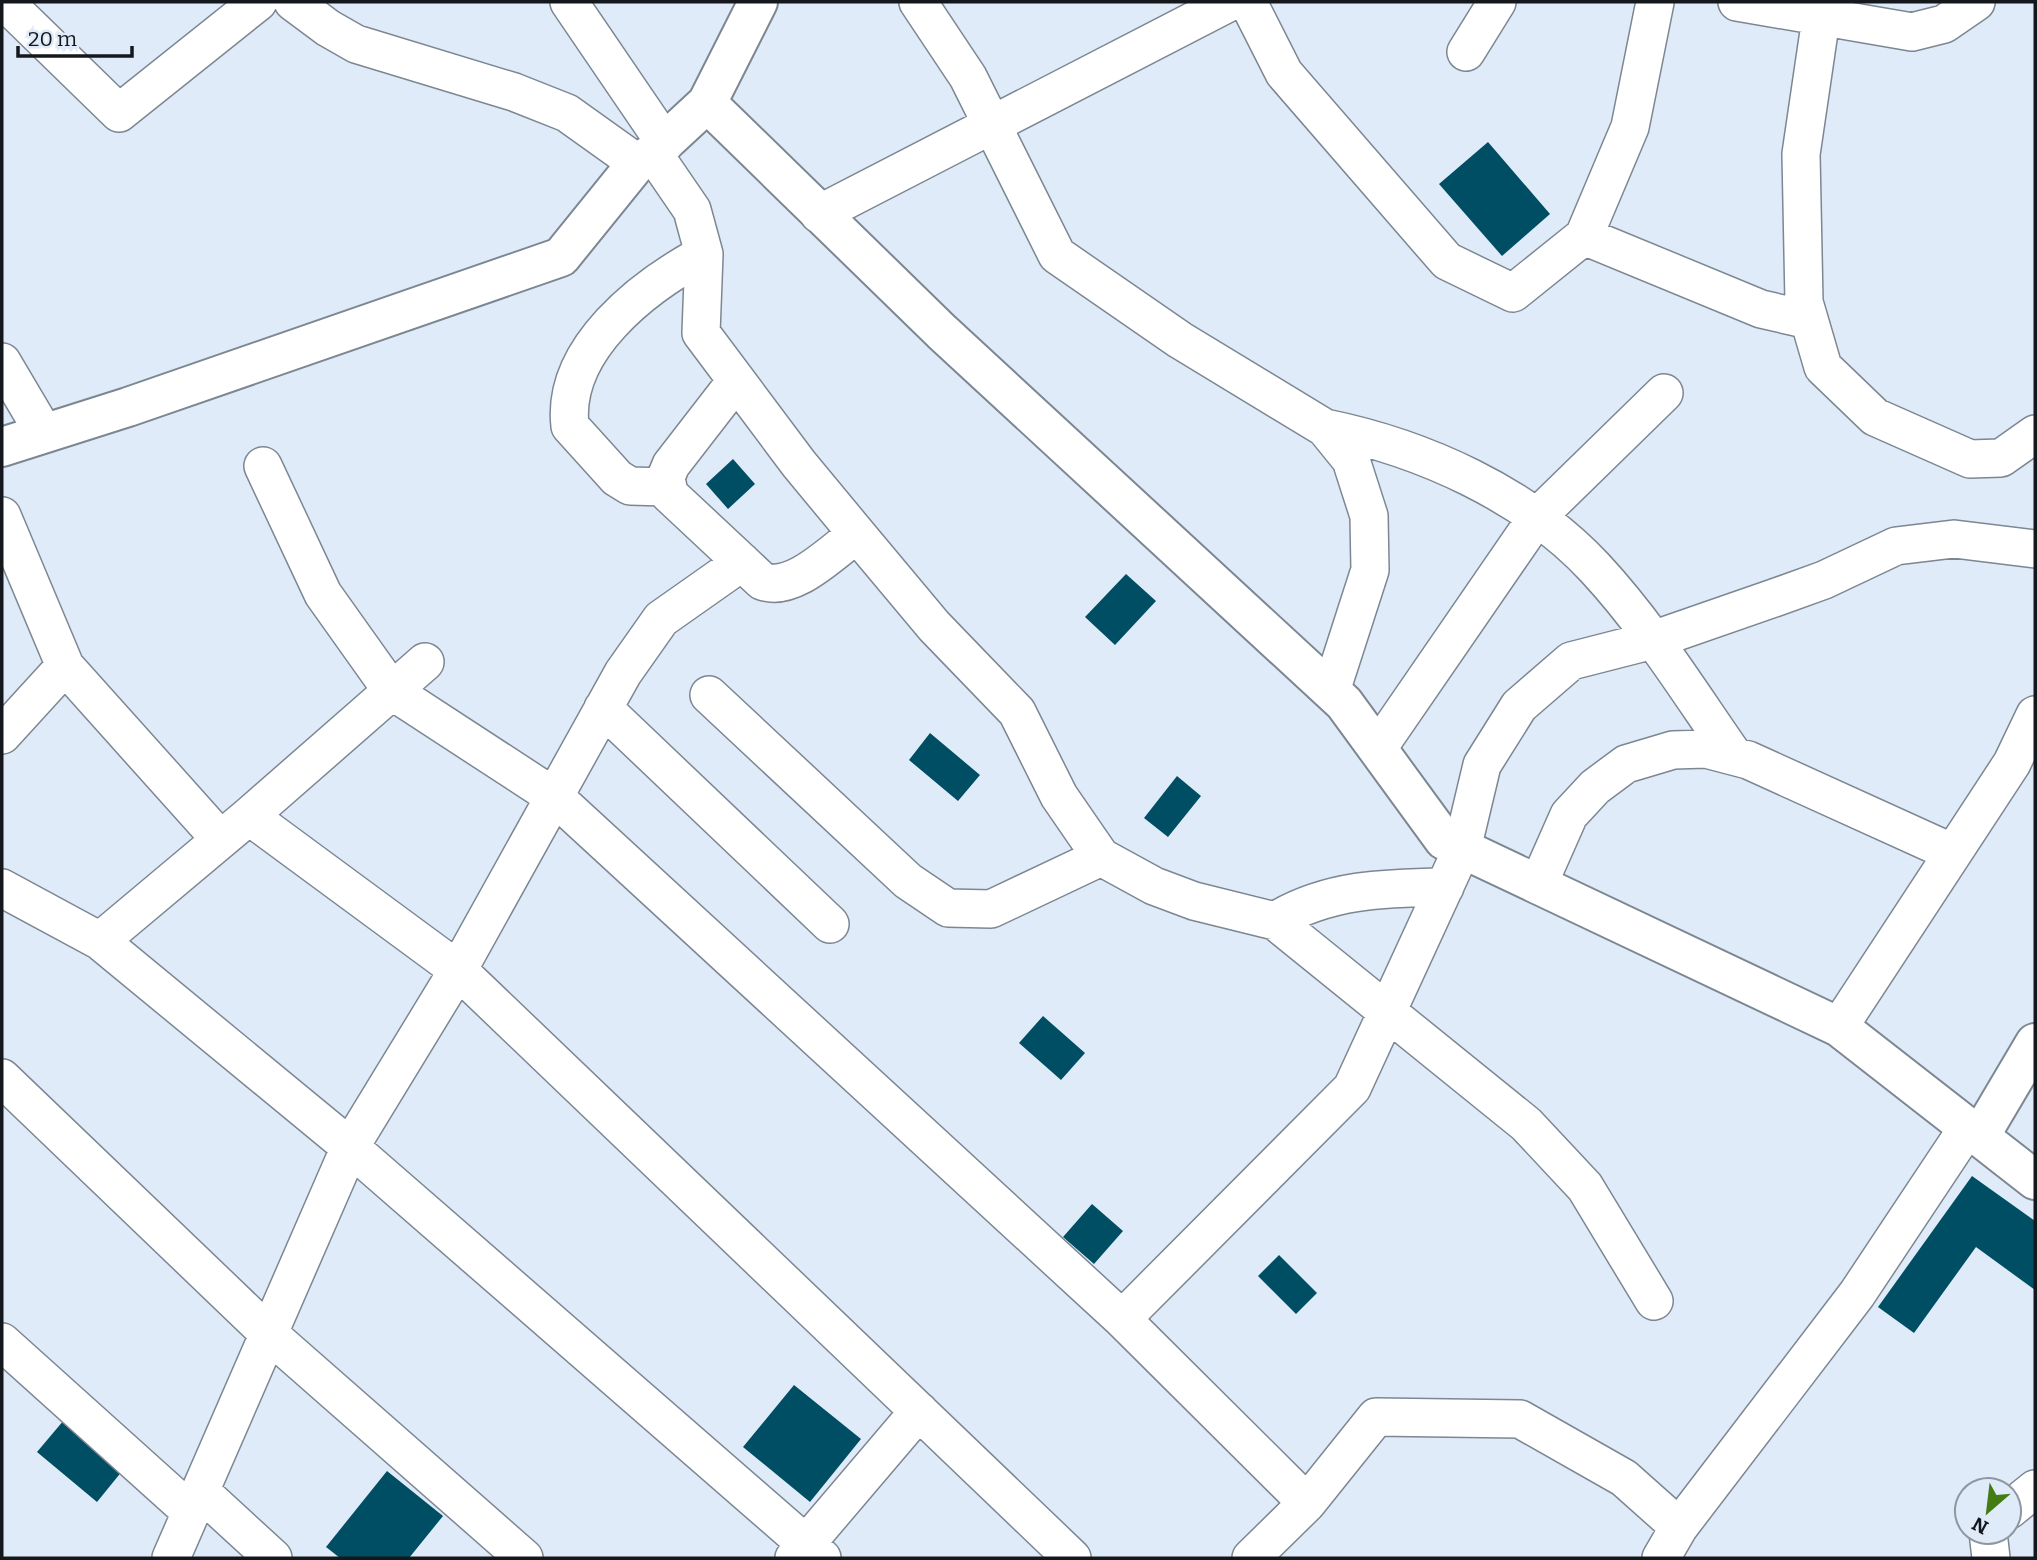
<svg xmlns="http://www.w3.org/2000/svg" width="2037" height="1560" viewBox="0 0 2037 1560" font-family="Bitter,serif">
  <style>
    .building { fill: #004e64 }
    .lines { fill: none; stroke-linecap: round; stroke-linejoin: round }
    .minor-casing { stroke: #7c8792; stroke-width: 40 }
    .tertiary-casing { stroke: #7c8792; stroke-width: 42 }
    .minor { stroke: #fff; stroke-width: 37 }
    .tertiary { stroke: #fff; stroke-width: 38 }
  </style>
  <rect width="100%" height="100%" fill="#dfebf8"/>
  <path class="building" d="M1488 142 1550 214 1502 256 1439 184Z
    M733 459 755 484 728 509 706 484Z
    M1126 574 1156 601 1115 645 1085 617Z
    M930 733 980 775 958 801 909 760Z
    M1177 776 1201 796 1168 837 1144 818Z
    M1043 1016 1085 1053 1061 1080 1019 1043Z
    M1972 1176 2035 1221V1290L1976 1247 1914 1333 1878 1307Z
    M1092 1204 1123 1231 1094 1264 1063 1237Z
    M1279 1255 1317 1293 1296 1314 1258 1276Z
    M794 1385 861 1439 810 1502 743 1447Z
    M64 1420 123 1470 97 1502 37 1452Z
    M387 1471 443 1516 409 1558H340L326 1547Z"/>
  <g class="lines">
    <defs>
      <path id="minor" d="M5 2 119 113 258 2
        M293 2 328 28 356 44 514 92 567 113 637 163
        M569 2 665 143
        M918 2 968 77 1057 255 1180 340 1325 428 1351 460 1369 516 1370 570 1331 691
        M1248 2 1284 73 1447 261 1513 293 1584 236 1630 127 1655 2
        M1737 2 1912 32 1944 24 1976 2
        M1821 18 1801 154 1804 302 1823 367 1875 417 1970 459 2001 458 2035 434
        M1466 52 1497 2
        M653 153 692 210 704 254 701 333 799 464 857 534 934 626 1017 712 1059 796 1101 857 1154 886 1194 901 1275 921 1526 1124 1585 1187 1654 1301
        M819 214 1230 2
        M1584 236 1761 309 1809 320
        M2 362 44 433
        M736 381 671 465 666 477 669 494 762 581C793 593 832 552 857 534
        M1325 428C1423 448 1526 494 1595 568 1648 625 1690 693 1734 756
        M263 466 323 594 392 691 556 798 1122 1319 1307 1503
        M666 487 630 486 617 478 570 426C561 349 644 286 704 254
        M2 516 65 666 220 839
        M709 695 908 881 948 908 991 909 1101 857
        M603 708 830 924
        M2 735 65 666
        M1378 748 1537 517 1664 393
        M249 816 458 970 1072 1558
        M1538 885 1569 815 1595 787 1626 764 1673 750 1706 749 1748 760 1953 853
        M2 888 100 941 350 1147 822 1558
        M1275 921C1328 889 1384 888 1445 887
        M100 941 249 816 425 662
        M1839 1027 2012 763 2035 715
        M2 1078 269 1334 524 1558
        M1122 1319 1352 1088 1462 849 1482 765 1519 706 1571 661 1653 640 1774 598 1824 580 1896 546 1954 539 2035 549
        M2 1342 191 1512
        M200 1491 273 1558
        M2009 1510 2035 1489
        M1988 1532 1991 1558
        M171 1558 350 1147 458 970 623 673 661 619 742 562
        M794 1558 919 1411
        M1251 1558 1307 1503 1376 1417 1520 1419 1624 1478 1679 1527
        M1661 1558 1679 1527 1857 1294 1968 1127"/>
      <path id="tertiary" d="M707 103 942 332 1344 703 1444 840 1839 1027 2035 1180
        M2 447 128 407 561 257 637 163 653 153 707 103 758 2
        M1980 1136 2035 1043"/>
    </defs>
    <use href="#minor" class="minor-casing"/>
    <use href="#tertiary" class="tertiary-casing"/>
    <use href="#minor" class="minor"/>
    <use href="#tertiary" class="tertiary"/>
  </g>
  <rect width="2037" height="1560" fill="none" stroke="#14181d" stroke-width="7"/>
  <g transform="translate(1988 1511) rotate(208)"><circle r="33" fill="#dfebf8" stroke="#8e97a0" stroke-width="2"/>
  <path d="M0-5L12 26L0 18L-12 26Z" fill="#437c13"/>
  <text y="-10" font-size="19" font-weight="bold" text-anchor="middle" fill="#14181d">N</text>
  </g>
  <path d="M18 46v10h114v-10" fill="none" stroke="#14181d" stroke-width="3.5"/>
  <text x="28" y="46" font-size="21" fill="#14181d" stroke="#dfebf8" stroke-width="5" paint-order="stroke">20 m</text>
</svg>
